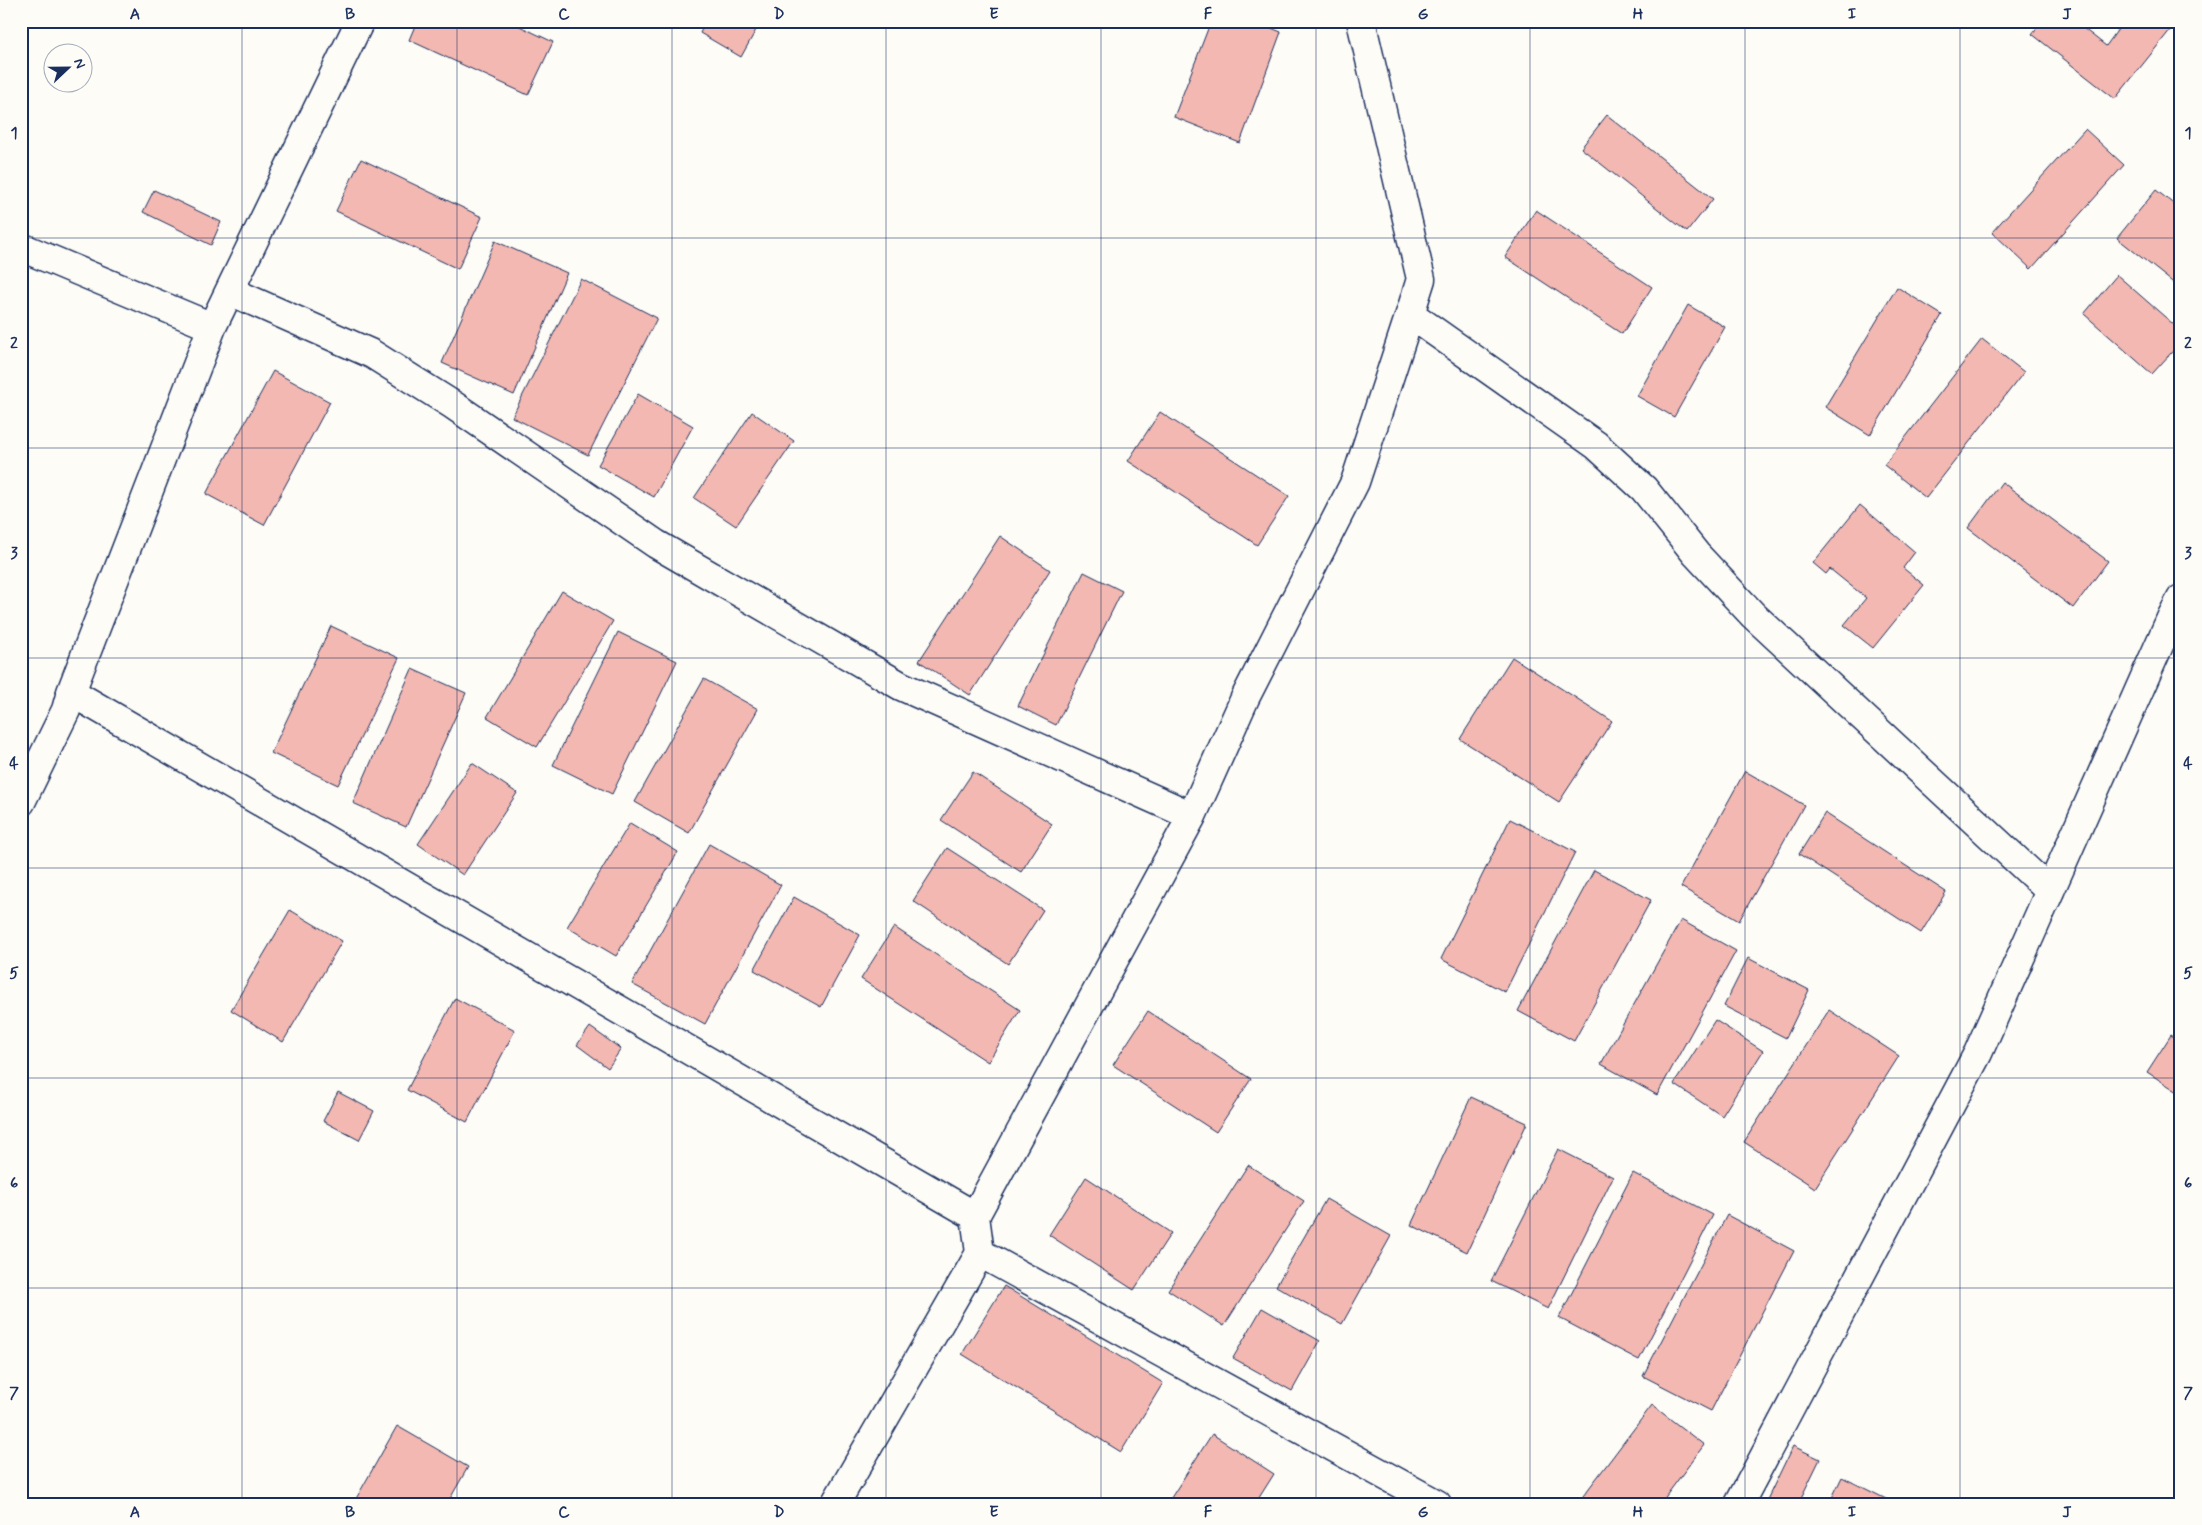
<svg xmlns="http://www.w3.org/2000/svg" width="2202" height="1525" viewBox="0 0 2202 1525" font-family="Mynerve,sans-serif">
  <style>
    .building { fill: #f3b8b1; stroke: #1b2f5e }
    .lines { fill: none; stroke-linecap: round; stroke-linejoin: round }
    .minor-casing { stroke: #1b2f5e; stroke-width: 31 }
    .minor { stroke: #fdfcf7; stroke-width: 28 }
    .grid { fill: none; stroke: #1b2f5e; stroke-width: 1; stroke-opacity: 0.55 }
    .neatline { fill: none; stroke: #1b2f5e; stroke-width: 2 }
    .grid-label { font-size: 16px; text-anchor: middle; font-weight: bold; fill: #1b2f5e }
  </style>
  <rect width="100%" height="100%" fill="#fdfcf7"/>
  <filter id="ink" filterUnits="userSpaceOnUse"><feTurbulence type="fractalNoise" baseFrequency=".02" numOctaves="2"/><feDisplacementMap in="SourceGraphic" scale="10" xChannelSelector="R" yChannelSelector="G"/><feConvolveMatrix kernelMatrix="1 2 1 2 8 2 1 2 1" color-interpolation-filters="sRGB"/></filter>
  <g filter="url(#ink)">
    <path class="building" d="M417 21H509L553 42 528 95 409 40Z
      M706 21H761L741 57 700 33Z
      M1211 21H1254L1281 32 1240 143 1174 117Z
      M2042 21H2080L2078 24 2106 46 2124 21H2161L2171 29 2115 99 2032 34Z
      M1607 115 1713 199 1687 232 1581 148Z
      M2085 129 2124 165 2031 269 1992 232Z
      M361 159 482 217 458 269 336 211Z
      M154 190 221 222 211 245 143 212Z
      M2156 190 2181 210V289L2117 238Z
      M1536 210 1652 287 1622 334 1505 257Z
      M495 241 567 273 514 395 442 363Z
      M2117 275 2181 331V342L2152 374 2084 314Z
      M581 279 657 318 588 455 512 417Z
      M1897 287 1942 315 1870 435 1825 407Z
      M1688 305 1725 327 1674 417 1637 396Z
      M1982 339 2024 372 1926 498 1884 465Z
      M273 371 330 402 264 525 206 494Z
      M638 394 693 426 654 497 598 465Z
      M752 412 794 441 736 526 694 498Z
      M1160 412 1289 496 1257 545 1128 461Z
      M2002 482 2108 561 2073 608 1968 528Z
      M1860 505 1915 552 1903 568 1924 585 1873 648 1844 625 1866 598 1830 569 1826 574 1813 563Z
      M1000 536 1050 570 970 695 919 661Z
      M1084 572 1122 591 1056 725 1018 706Z
      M562 591 613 621 537 747 487 717Z
      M331 626 399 658 338 785 271 753Z
      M618 632 677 661 612 794 553 765Z
      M1512 657 1612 721 1559 802 1460 739Z
      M412 669 466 693 406 827 353 803Z
      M704 679 758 709 689 833 635 802Z
      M472 763 517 793 463 875 418 844Z
      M1745 771 1804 805 1739 921 1681 887Z
      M973 772 1052 824 1021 872 941 820Z
      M1825 813 1946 892 1921 933 1799 854Z
      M1510 819 1575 852 1505 992 1441 959Z
      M630 823 678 852 616 956 567 927Z
      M709 844 781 885 705 1024 632 984Z
      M947 848 1043 910 1008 964 913 901Z
      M1594 870 1651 900 1574 1041 1518 1011Z
      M794 897 860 935 821 1007 754 970Z
      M290 910 342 941 283 1042 231 1010Z
      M1681 920 1736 951 1657 1095 1601 1064Z
      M894 927 1020 1010 988 1062 861 979Z
      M1748 958 1809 990 1786 1038 1724 1006Z
      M455 998 515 1030 467 1122 407 1090Z
      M1829 1010 1899 1056 1815 1188 1744 1142Z
      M1148 1011 1251 1079 1216 1132 1113 1065Z
      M1715 1020 1763 1051 1722 1116 1674 1084Z
      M590 1027 621 1049 608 1068 577 1045Z
      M2171 1035 2181 1042V1094L2147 1072Z
      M338 1092 374 1111 359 1140 323 1121Z
      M1471 1097 1527 1123 1467 1252 1411 1225Z
      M1558 1149 1613 1177 1548 1309 1491 1281Z
      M1248 1165 1304 1201 1224 1326 1168 1290Z
      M1633 1173 1713 1215 1639 1360 1559 1318Z
      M1086 1177 1171 1233 1134 1290 1049 1235Z
      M1326 1199 1391 1236 1342 1324 1276 1286Z
      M1727 1215 1794 1251 1711 1411 1643 1376Z
      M1004 1286 1163 1383 1121 1452 962 1354Z
      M1262 1308 1320 1341 1292 1391 1233 1358Z
      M1652 1405 1704 1445 1660 1504H1577Z
      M397 1426 468 1467 447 1504H353Z
      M1212 1434 1274 1474 1255 1504H1167Z
      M1793 1446 1820 1459 1798 1504H1765Z
      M1842 1477 1896 1504H1829Z"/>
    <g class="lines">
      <defs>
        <path id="minor" d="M21 247 212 327
          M230 291 372 354 453 405 656 544 901 686 1192 816
          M1410 314 1596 445 1644 489 1696 554 1753 615 2050 891
          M71 692 975 1216
          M21 802 66 710 71 692 212 327 360 21
          M980 1253 1437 1504
          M835 1504 980 1253 975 1216 1192 816 1245 698 1355 482 1410 314 1421 279 1361 21
          M1739 1504 1978 1053 2172 616 2181 599"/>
      </defs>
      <use href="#minor" class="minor-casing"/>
      <use href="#minor" class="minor"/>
    </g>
  </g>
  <path class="grid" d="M242 21V1504M457 21V1504M672 21V1504M886 21V1504M1101 21V1504M1316 21V1504M1530 21V1504M1745 21V1504M1960 21V1504M21 238H2181M21 448H2181M21 658H2181M21 868H2181M21 1078H2181M21 1288H2181"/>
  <rect width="2202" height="1525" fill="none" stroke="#fdfcf7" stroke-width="55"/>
  <g transform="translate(68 68) rotate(68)"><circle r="24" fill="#fdfcf7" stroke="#a3aaba"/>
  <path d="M0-4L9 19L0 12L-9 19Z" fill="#1b2f5e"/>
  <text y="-8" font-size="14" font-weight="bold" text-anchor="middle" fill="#1b2f5e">N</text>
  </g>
  <rect x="28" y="28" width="2146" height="1470" class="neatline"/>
  <g class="grid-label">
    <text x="135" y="19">A</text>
    <text x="350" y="19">B</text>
    <text x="564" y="19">C</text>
    <text x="779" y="19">D</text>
    <text x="994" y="19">E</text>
    <text x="1208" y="19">F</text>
    <text x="1423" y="19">G</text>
    <text x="1638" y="19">H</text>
    <text x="1852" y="19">I</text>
    <text x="2067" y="19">J</text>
    <text x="14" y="138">1</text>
    <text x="2188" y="138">1</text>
    <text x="14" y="348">2</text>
    <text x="2188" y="348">2</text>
    <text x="14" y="558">3</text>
    <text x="2188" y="558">3</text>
    <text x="14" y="768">4</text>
    <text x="2188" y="768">4</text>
    <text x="14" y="978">5</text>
    <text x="2188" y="978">5</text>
    <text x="14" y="1188">6</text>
    <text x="2188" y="1188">6</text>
    <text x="14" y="1398">7</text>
    <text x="2188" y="1398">7</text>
    <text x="135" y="1517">A</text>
    <text x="350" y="1517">B</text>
    <text x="564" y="1517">C</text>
    <text x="779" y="1517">D</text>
    <text x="994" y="1517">E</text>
    <text x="1208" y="1517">F</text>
    <text x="1423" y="1517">G</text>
    <text x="1638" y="1517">H</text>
    <text x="1852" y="1517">I</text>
    <text x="2067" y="1517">J</text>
  </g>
</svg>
